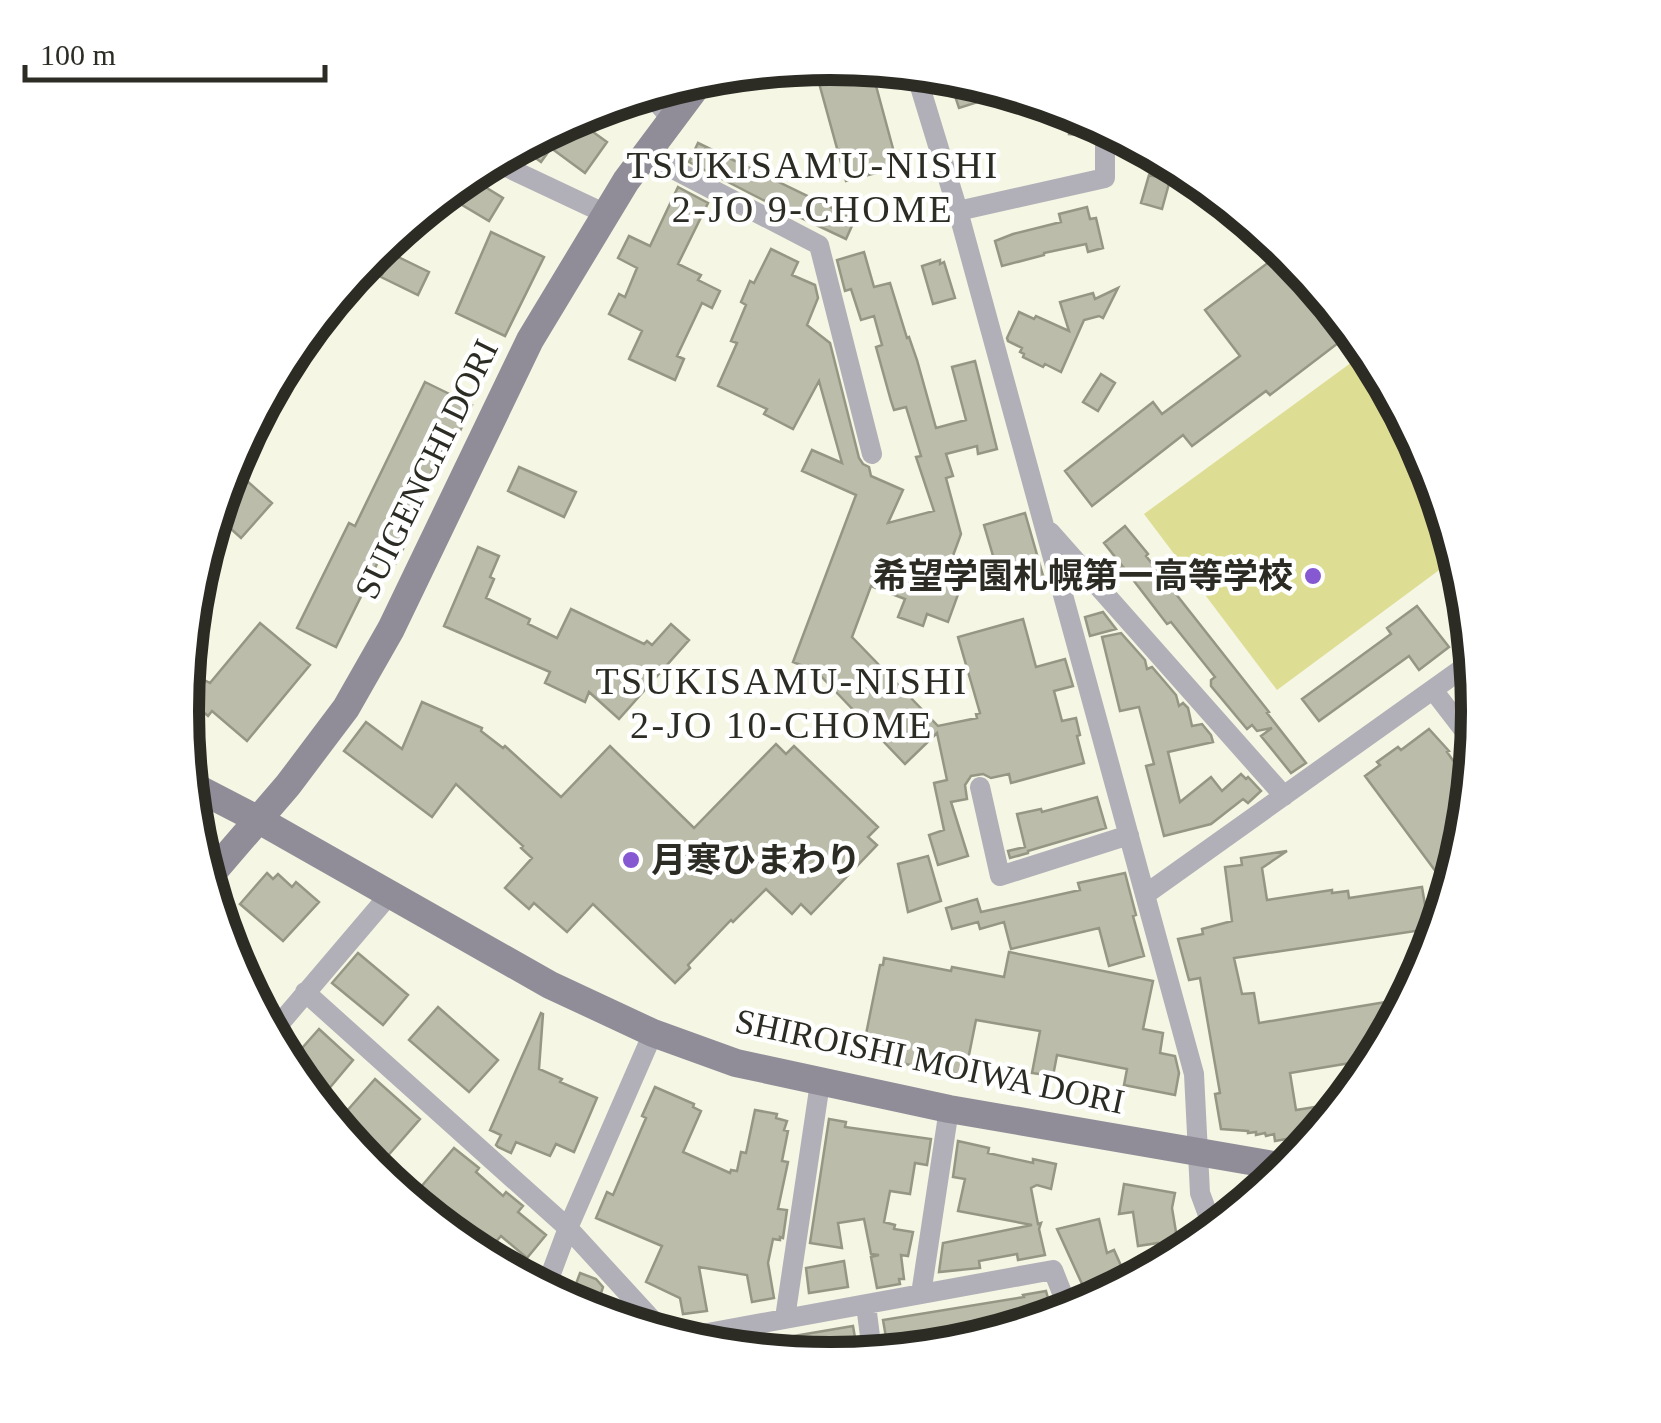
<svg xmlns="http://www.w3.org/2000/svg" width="1661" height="1423" viewBox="0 0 1661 1423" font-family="'Times New Roman','Noto Sans JP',serif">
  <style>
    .green { fill: #dddd93 }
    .building { fill: #bcbcaa; stroke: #969685; stroke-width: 2.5 }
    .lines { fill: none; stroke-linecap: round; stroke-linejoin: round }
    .street { stroke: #b1afb7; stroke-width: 20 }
    .secondary { stroke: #908d99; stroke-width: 28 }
    .poi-dot { fill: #8659d2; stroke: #fff; stroke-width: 4 }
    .labels { text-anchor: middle; stroke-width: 9; stroke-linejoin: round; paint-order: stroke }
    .street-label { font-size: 35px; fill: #2c2c25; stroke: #fff }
    .poi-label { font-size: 35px; font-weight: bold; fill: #2c2c25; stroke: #fff; text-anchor: end }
    .neighbourhood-label { font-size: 38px; letter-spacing: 2.5px; fill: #2c2c25; stroke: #fff }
    .rim { fill: none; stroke: #2c2c25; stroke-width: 12 }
  </style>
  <rect width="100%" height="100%" fill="#f5f6e3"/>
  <path class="green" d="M1359 357 1430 464 1450 562 1277 690 1144 514Z"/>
  <path class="building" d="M831 62 872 71 898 167 846 181 816 72 825 69 824 64Z
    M952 87 965 89 997 96 959 108Z
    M1070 110 1079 112 1093 121 1091 136 1069 134Z
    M575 119 607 142 585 173 551 148 541 162 525 150 567 122 569 127Z
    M698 143 855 219 846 239 763 200 689 162Z
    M1149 175 1170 180 1162 209 1141 203Z
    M477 182 503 198 489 221 452 199Z
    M678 187 708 203 678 264 701 275 698 280 720 291 712 308 702 303 677 356 684 359 675 380 629 359 642 331 609 314 619 294 625 297 637 268 618 258 629 236 650 246Z
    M1087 207 1090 219 1096 218 1103 248 1088 252 1086 244 1044 253V255L1002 266 995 241 1013 234 1061 222 1059 214Z
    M491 232 544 257 505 336 456 313Z
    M771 249 798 262 792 275 815 285 818 298 807 325 830 343 859 458 863 464 869 467 871 476 903 490 888 523 934 511 916 457 921 456 906 407 894 410 891 401 876 347 882 345 874 316 861 320 851 289 845 291 837 260 864 252 874 287 890 283 907 338 909 337 917 360 936 428 966 420 952 367 975 361 997 449 978 454 977 446 946 454 953 476 946 478 961 534 951 561 968 567 948 622 927 614 923 626 898 617 905 599 871 586 852 637 938 726 977 718 976 714 980 713 958 637 1023 619 1036 667 1065 659 1073 686 1054 691 1062 721 1076 718 1080 735 1077 736 1084 763 1011 783 1009 774 991 778 983 774 971 776 965 785 967 799 951 802 968 856 938 865 929 835 944 830 934 783 947 780 937 733 905 764 816 671 793 662 856 495 802 471 812 450 842 463 819 381 793 429 764 414 767 409 718 386 737 343 731 341 746 305 741 302 750 281 754 283Z
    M1285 250 1290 253 1346 337 1270 395 1266 391 1192 446 1183 435 1092 506 1065 471 1153 402 1162 414 1240 356 1205 310Z
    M392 254 429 272 418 295 381 277Z
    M940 260V264L944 262 955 298 933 304 922 266Z
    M1118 288 1103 318 1099 316 1084 320 1061 372 1045 364 1043 367 1023 357 1024 354 1020 352 1022 348 1008 341 1007 338 1019 312 1034 319 1036 316 1069 331 1060 302 1093 293 1095 299Z
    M1101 374 1115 383 1098 411 1083 402Z
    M425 382 472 405 454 444 446 441 397 546 403 549 396 563 381 556 336 647 297 628 349 523 355 526Z
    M230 466 272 503 241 538 220 519Z
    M519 467 576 492 564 517 508 491Z
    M1025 513 1044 579 1007 589 1000 565 996 566 984 525Z
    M1125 526 1148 554 1146 556 1269 712 1267 713 1306 763 1291 773 1261 736 1272 728 1257 731 1252 725 1247 729 1211 686V680L1215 677 1171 622 1167 624 1124 568 1110 579 1105 573 1123 567 1104 543Z
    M478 547 499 556 490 577 494 579 486 598 530 619 528 624 557 638 571 609 644 644 647 641 652 645 671 624 689 640 619 719 589 692 585 702 545 683 550 672 444 626Z
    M1417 606 1449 647 1419 670 1409 656 1319 721 1302 699 1391 634 1387 628Z
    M1103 612 1116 629 1090 636 1085 617Z
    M260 623 310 665 247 741 212 711 208 716 185 696 189 672 210 683Z
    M1121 633 1145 660 1147 669 1152 667 1176 695 1179 706 1183 703 1188 708 1192 726 1202 724 1211 735 1213 742 1168 752 1180 802 1211 777 1222 791 1241 774 1246 779 1248 777 1261 791 1248 803 1243 799 1211 824 1164 836 1146 766 1154 764 1139 707 1120 711 1102 637Z
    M422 702 482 728 481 731 503 748 505 746 561 797 610 746 694 828 776 744 786 754 794 746 878 827 868 837 877 845 811 914 801 904 792 914 766 889 733 922 731 920 688 965 690 968 675 983 593 904 567 932 534 903 529 909 505 888 532 858 521 848 523 846 456 784 432 817 344 751 366 722 402 749Z
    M1429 729 1449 751 1447 752 1466 779 1445 884 1365 776 1380 765 1377 762 1398 747 1401 750Z
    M1097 797 1106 828 1028 851V853L1010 858 1008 851 1025 847 1017 814 1041 809 1042 812Z
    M1287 851 1262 868 1267 900 1332 890V893L1348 891 1349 898 1422 887 1429 929 1234 958 1242 994 1254 993 1259 1023 1404 999 1362 1061 1290 1073 1296 1110 1334 1104 1314 1134 1275 1141 1274 1134 1266 1136 1265 1133 1256 1135V1132L1248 1133V1131L1221 1129 1215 1094 1220 1093 1200 978 1189 980 1178 939 1203 934 1202 929 1232 921 1225 867 1242 865 1241 858Z
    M928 856 941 901 908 912 898 864Z
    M267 873 273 879 278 874 292 887 296 882 319 902 283 941 240 904Z
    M1125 873 1136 915 1133 916 1144 956 1109 966 1099 928 1011 949 1004 922 980 929 978 922 952 929 946 908 977 899 981 912 1080 890 1078 883Z
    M1009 952 1153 981 1143 1029 1163 1033 1160 1053 1175 1056 1179 1073 1175 1095 1124 1085 1127 1069 1057 1055 1053 1076 1032 1073 1040 1031 976 1020 967 1065 963 1064 961 1075 865 1056 866 1049H863L880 965H883L884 958 951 971 952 967 1004 977Z
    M358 953 408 995 383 1025 332 983Z
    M438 1007 498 1060 469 1092 409 1040Z
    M541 1013 543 1014 539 1069 562 1079 560 1082 597 1098 574 1152 556 1144 550 1156 516 1142 511 1153 498 1147 496 1145 501 1135 490 1130Z
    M319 1029 353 1060 322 1097 295 1056Z
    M375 1079 420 1119 385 1159 420 1188 454 1148 479 1168 476 1172 503 1196 506 1192 523 1206 518 1212 546 1235 527 1258 501 1236 493 1245 480 1234 475 1240 371 1170 338 1121Z
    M655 1087 694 1104 693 1107 701 1111 683 1152 730 1173 731 1170 737 1171 741 1152 746 1153 755 1110 777 1114 776 1118 787 1121 784 1130 788 1131 782 1161 788 1162 778 1209 787 1210 783 1238 780 1237V1240L773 1239 768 1263 774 1298 752 1302 747 1275 699 1267 707 1311 683 1314 680 1298 646 1282 662 1246 596 1218 607 1192 613 1195 646 1118 642 1116Z
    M829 1119 846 1122 845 1127 931 1139 927 1165 915 1163 910 1194 890 1191 884 1222 895 1225 894 1229 913 1232 908 1256 901 1255 904 1279H899L900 1284 877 1288 871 1257 879 1255 871 1254 864 1219 838 1223 842 1248 810 1243Z
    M958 1141 989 1148 988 1153 1033 1163V1159L1056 1164 1051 1189 1037 1185 1031 1188 1038 1224 1041 1223 1039 1229 1045 1255 1018 1260 1017 1254 979 1261 980 1268 939 1272 943 1243 1032 1225 958 1211 965 1179 953 1177Z
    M1124 1184 1175 1193 1172 1208 1177 1238 1173 1239 1175 1247 1159 1252 1158 1243 1138 1246 1133 1212 1119 1214Z
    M1099 1219 1107 1253 1114 1250 1127 1279 1094 1301 1093 1297H1088L1057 1229Z
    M844 1261 848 1287 809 1293 806 1268Z
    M580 1273 596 1279 603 1287 595 1312 569 1303Z
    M1046 1291 1053 1316 959 1335 958 1332 915 1338 916 1343 888 1349 883 1320 1024 1297 1023 1295Z
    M853 1326 858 1355 830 1360 748 1352V1348L789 1340 788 1337Z"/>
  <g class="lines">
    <path class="street" d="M918 80 958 211 1194 1074 1200 1193 1211 1223
      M653 98 671 118
      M646 155 819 245 872 454
      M502 165 606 214
      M958 211 1105 178V130
      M1050 532 1284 796
      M1433 690 1473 742
      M980 787 1000 876 1129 835
      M1146 894 1470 663
      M305 992 568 1228 668 1337
      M276 1028 390 894
      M546 1287 568 1228 653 1033
      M921 1294 949 1109
      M866 1305 872 1352
      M785 1318 820 1083
      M675 1339 1053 1270 1070 1313"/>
    <path class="secondary" d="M197 788 259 820 550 985 653 1033 736 1063 949 1109 1291 1168
      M213 872 288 785 346 708 391 629 530 340 626 181 694 90"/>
  </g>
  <g class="poi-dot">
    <circle cx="1313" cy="576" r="10"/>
    <circle cx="631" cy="860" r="10"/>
  </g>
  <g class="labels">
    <g class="street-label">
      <text transform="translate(426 469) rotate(-64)" y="12">SUIGENCHI DORI</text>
      <text transform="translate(930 1061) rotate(12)" y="12">SHIROISHI MOIWA DORI</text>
    </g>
    <g class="poi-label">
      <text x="1293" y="588">希望学園札幌第一高等学校</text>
      <text x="651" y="872" text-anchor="start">月寒ひまわり</text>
    </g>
    <g class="neighbourhood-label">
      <text x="813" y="178">TSUKISAMU-NISHI<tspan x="813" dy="44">2-JO 9-CHOME</tspan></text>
      <text x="782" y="694">TSUKISAMU-NISHI<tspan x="782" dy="44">2-JO 10-CHOME</tspan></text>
    </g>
  </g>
  <path d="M0 0H1661V1423H0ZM199 711a631 631 0 1 1 1262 0a631 631 0 1 1-1262 0Z" fill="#fff" fill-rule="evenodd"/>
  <path class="rim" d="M199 711a631 631 0 1 1 1262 0a631 631 0 1 1-1262 0Z"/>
  <path d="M25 65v15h300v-15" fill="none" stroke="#2c2c25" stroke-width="5"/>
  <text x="40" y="65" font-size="30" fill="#2c2c25" stroke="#ffffff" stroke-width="8" paint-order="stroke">100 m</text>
</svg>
